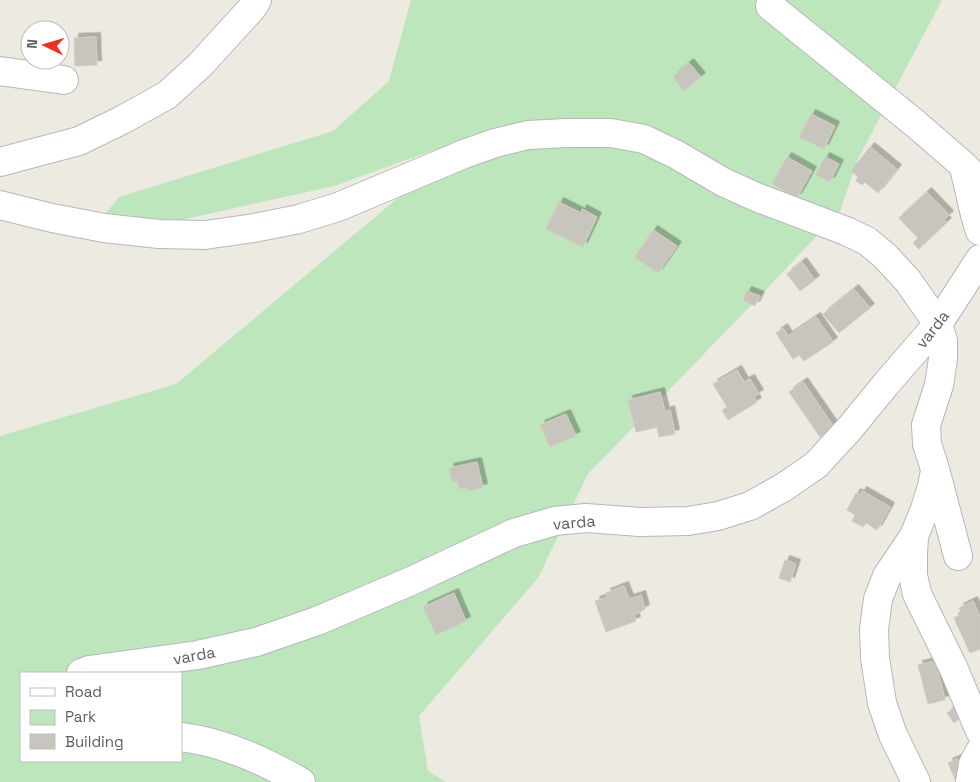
<svg xmlns="http://www.w3.org/2000/svg" width="980" height="782" viewBox="0 0 980 782" font-family="'Space Grotesk',sans-serif">
  <style>
    .green { fill: #bee6bc; fill-rule: evenodd }
    .building { fill: #c8c5be; stroke: #d2ccbf; filter: url(#shadow) }
    .lines { fill: none; stroke-linecap: round; stroke-linejoin: round }
    .minor-casing { stroke: #b4b8bc; stroke-width: 30 }
    .minor { stroke: #fff; stroke-width: 28 }
    .labels { text-anchor: middle; stroke-width: 4; stroke-linejoin: round; paint-order: stroke }
    .street-label { font-size: 16px; fill: #5a5e63; stroke: #fff }
  </style>
  <defs>
    <filter id="shadow"><feDropShadow dx="4.5" dy="-4.5" stdDeviation="0" flood-color="#0004"/></filter>
  </defs>
  <rect width="100%" height="100%" fill="#edeae1"/>
  <path class="green" d="M411 0H942L858 159 840 211 760 296 588 474 538 578 419 716 428 771 446 782H0V436L176 384 424 176 437 149 334 186 172 222 106 213 119 197 333 131 389 81ZM21 673H181V761H21Z"/>
  <path class="building" d="M96 37 97 65 75 66 74 38Z
    M689 63 701 77 684 91 673 77Z
    M811 114 835 126 824 149 799 137Z
    M870 147 897 169 878 193 865 182 862 185 856 181 858 177 851 171Z
    M787 157 812 171 797 198 772 184Z
    M825 157 839 164 830 182 816 175Z
    M927 192 949 215 944 220 947 222 919 249 913 243 918 238 899 218Z
    M559 202 581 213 582 209 597 217 583 247 546 229Z
    M653 230 677 246 658 273 635 257Z
    M802 262 815 280 800 291 787 274Z
    M854 289 870 308 839 333 823 314Z
    M747 291 760 296 755 306 743 300Z
    M816 317 833 342 804 361 799 355 793 359 776 333 783 328 788 336Z
    M737 370 744 382 750 379 759 394 754 397 757 402 728 420 722 410 727 407 713 384Z
    M803 382 834 427 820 437 789 392Z
    M660 392 665 412 670 410 675 434 659 437 657 427 636 432 628 400Z
    M566 414 576 436 550 447 540 425Z
    M477 462 483 488 468 491 467 487 459 489 457 481 452 482 449 468Z
    M862 491 890 507 877 530 866 523 863 527 852 521 855 515 847 510 856 493 860 495Z
    M785 560 796 564 790 582 779 578Z
    M624 586 629 599 641 595 645 609 634 615 636 621 606 632 595 601 608 597 606 593Z
    M454 593 466 621 436 635 423 607Z
    M973 601 980 617V649L970 653 954 618 962 614 959 608Z
    M935 661 945 700 928 704 918 665Z
    M958 705 965 714 954 723 947 713Z
    M957 759 964 775 955 779 948 763Z"/>
  <g class="lines">
    <defs>
      <path id="minor" d="M770 6 917 125 963 165 980 182
        M0 71 64 80
        M0 162 79 141 122 120 167 95 200 65 252 8 257 0
        M963 165C970 187 972 210 980 231
        M0 205 52 218 104 228 159 234 205 235 254 228 299 219 338 207 464 154 495 143 528 135 566 133H611L644 139 677 155 723 182 756 197 846 231 867 241 885 256 908 281 938 324 943 341V359L939 385 926 425 927 444 935 469 958 556
        M935 471 932 486 925 509 914 536 913 555V575L917 594 953 667 980 731
        M914 536 887 576 878 599 874 629 875 658 882 703 893 735 916 782
        M81 673 89 670 198 655 256 642 317 621 411 581 514 533 555 521 586 518 640 522 688 521 718 516 750 506 784 487 816 465 850 428 886 384 938 324 980 259
        M181 737C223 742 265 761 301 782
        M970 782 973 764 980 751"/>
    </defs>
    <use href="#minor" class="minor-casing"/>
    <use href="#minor" class="minor"/>
  </g>
  <g class="labels">
    <g class="street-label">
      <text transform="translate(932 329) rotate(-52)" y="6">varda</text>
      <text transform="translate(574 522) rotate(-5)" y="6">varda</text>
      <text transform="translate(194 655) rotate(-10)" y="6">varda</text>
    </g>
  </g>
  <rect x="20" y="672" width="162" height="90" fill="#ffffff" stroke="#bdbfc1"/>
  <rect x="30" y="688" width="25" height="8" fill="#ffffff" stroke="#bdbfc1"/>
  <text x="65" y="697" font-size="15" fill="#5a5e63">Road</text>
  <rect x="30" y="710" width="25" height="15" fill="#bee6bc" stroke="#bdbfc1"/>
  <text x="65" y="722" font-size="15" fill="#5a5e63">Park</text>
  <rect x="30" y="734" width="25" height="15" fill="#c8c5be" stroke="#bdbfc1"/>
  <text x="65" y="747" font-size="15" fill="#5a5e63">Building</text>
  <g transform="translate(45 45) rotate(275)"><circle r="24" fill="#ffffff" stroke="#bdbfc1"/>
  <path d="M0-4L9 19L0 12L-9 19Z" fill="#ef2e25"/>
  <text y="-8" font-size="14" font-weight="bold" text-anchor="middle" fill="#5a5e63">N</text>
  </g>
</svg>
